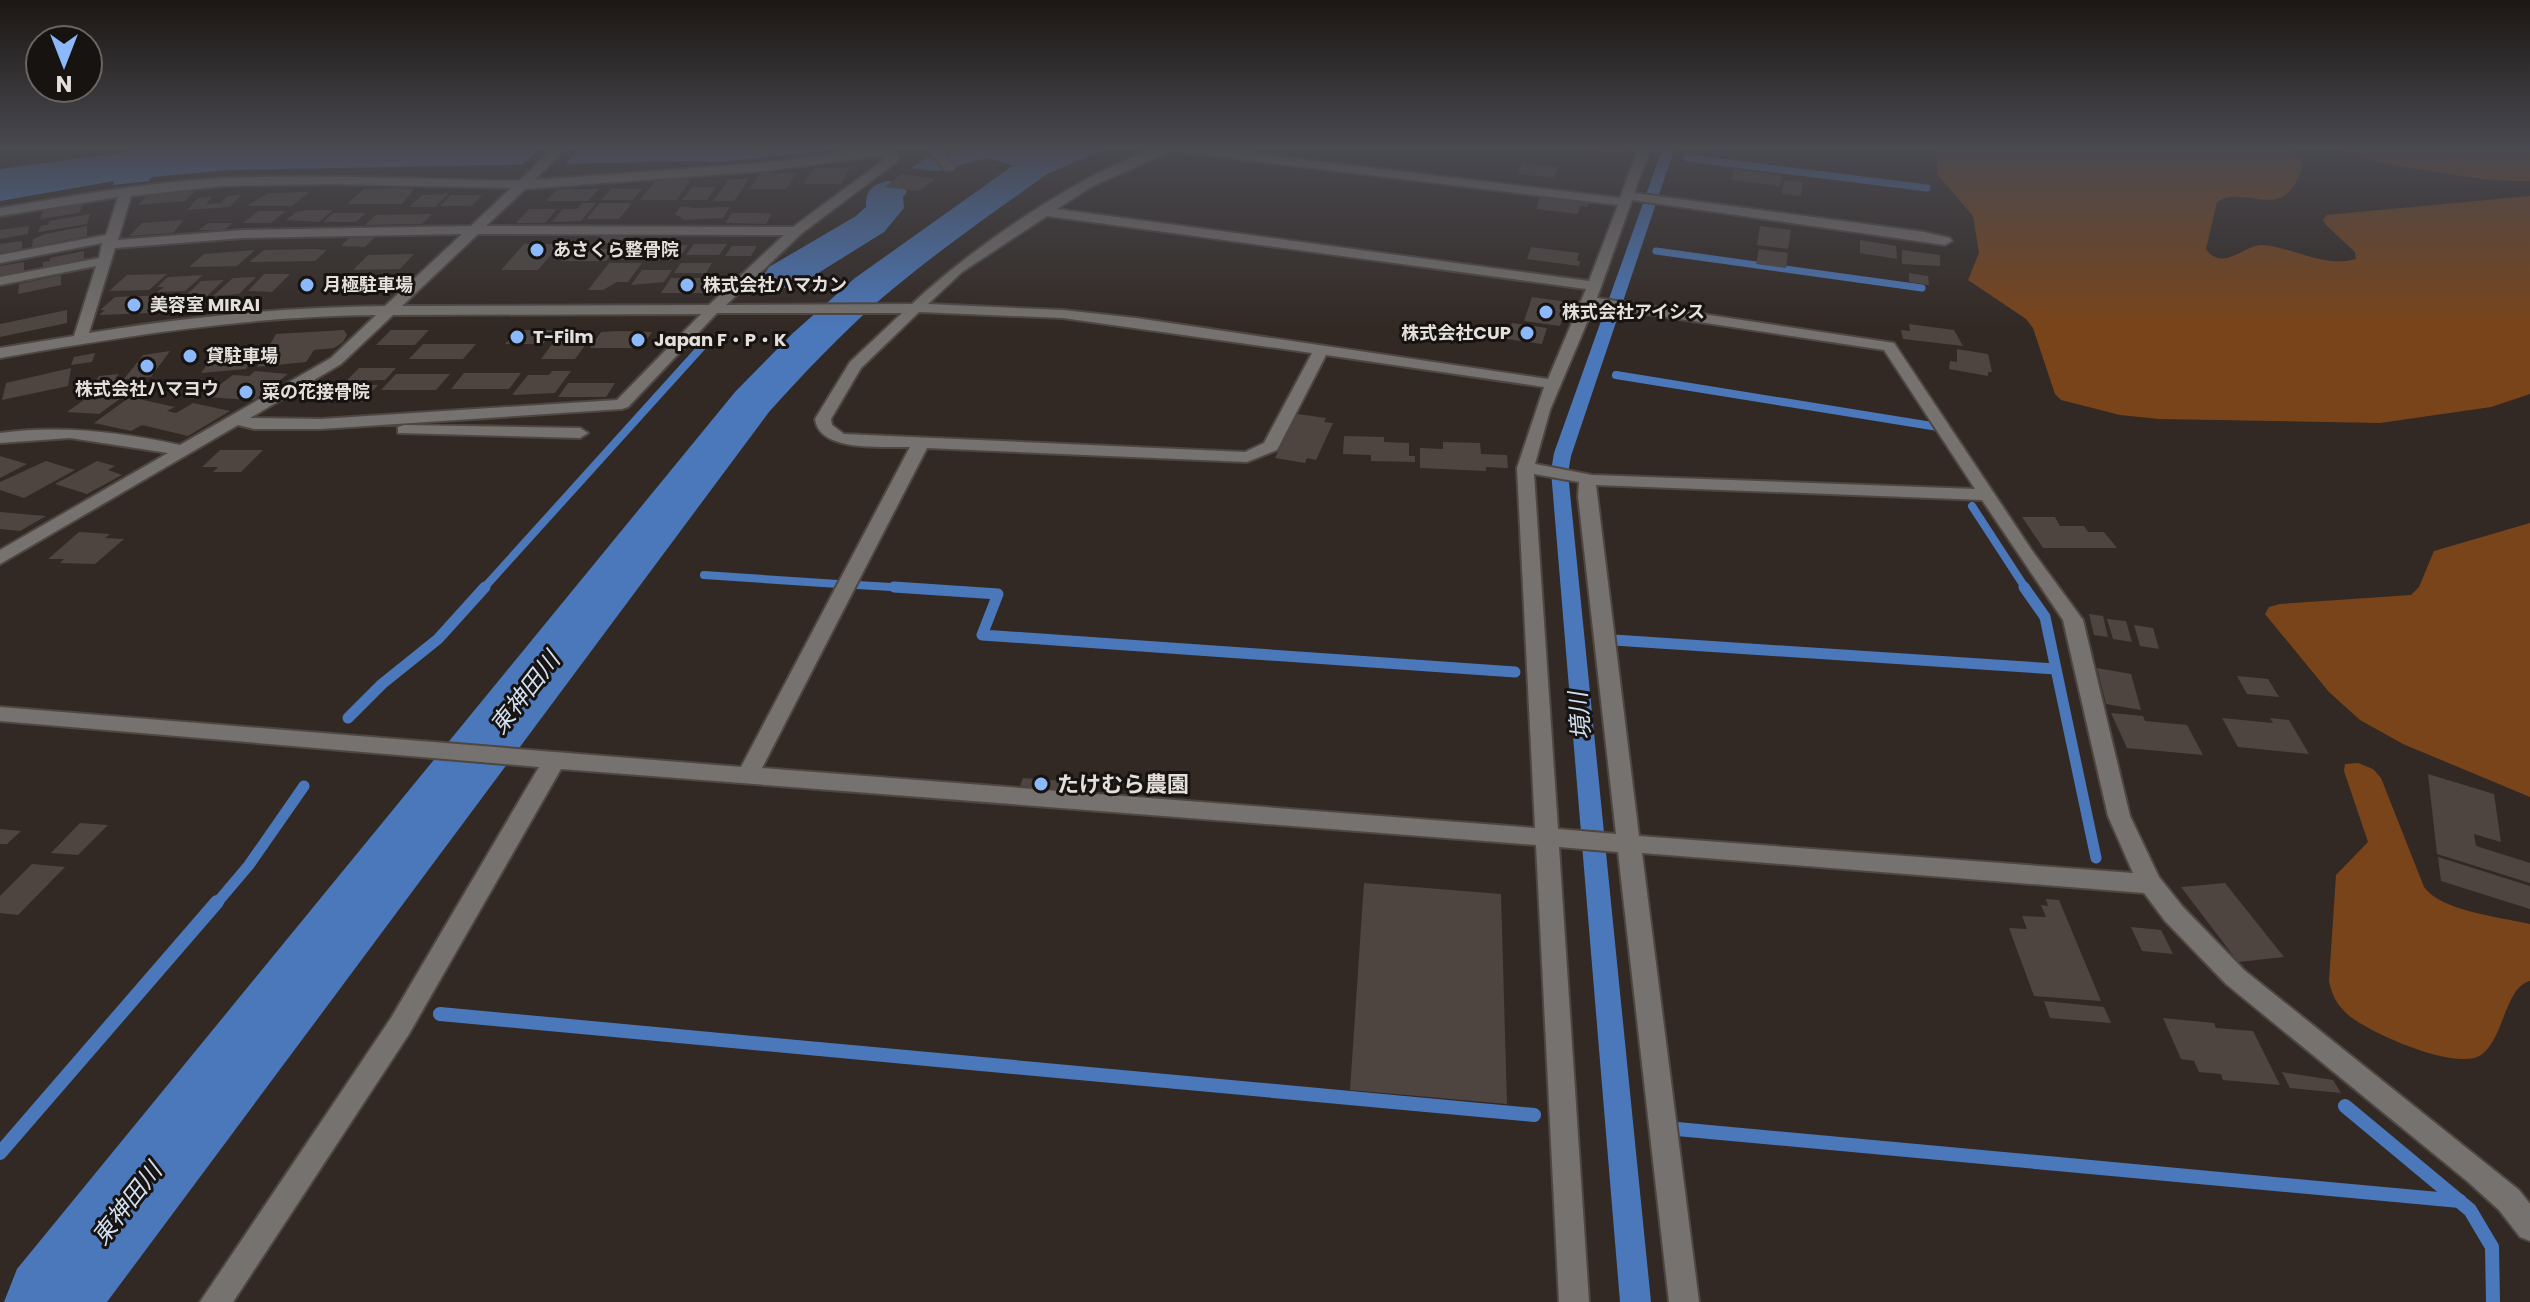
<svg xmlns="http://www.w3.org/2000/svg" width="2530" height="1302" viewBox="0 0 2530 1302" font-family="Poppins,'Noto Sans JP',sans-serif">
  <style>
    .forest { fill: #7a441a }
    .water { fill: #4b78bb }
    .pier { fill: #322924 }
    .lines { fill: none; stroke-linecap: round; stroke-linejoin: round }
    .stream-far3 { stroke: #4b78bb; stroke-width: 7 }
    .stream-far2 { stroke: #4b78bb; stroke-width: 8 }
    .stream-far1 { stroke: #4b78bb; stroke-width: 11 }
    .stream { stroke: #4b78bb; stroke-width: 14 }
    .river { fill: #4b78bb; fill-rule: evenodd }
    .building { fill: #4e4540 }
    .minor-casing { stroke: #4e4641; stroke-width: 4 }
    .minor { fill: #76726f; fill-rule: evenodd }
    .poi-dot { fill: #8cb9fc; stroke: #171311; stroke-width: 3 }
    .labels { text-anchor: middle; stroke-width: 6; stroke-linejoin: round; paint-order: stroke }
    .far-poi-label { font-size: 18px; font-weight: bold; fill: #e4dfdb; stroke: #171311; text-anchor: start }
    .poi-label { font-size: 22px; font-weight: bold; fill: #e4dfdb; stroke: #171311; text-anchor: start }
    .water-label { font-size: 24px; font-style: italic; fill: #d2dff1; stroke: #171311 }
  </style>
  <rect width="100%" height="100%" fill="#322924"/>
  <path class="forest" d="M1936 147H2282L2302 162C2303 170 2300 173 2297 180 2278 219 2245 185 2217 202L2206 249C2223 273 2244 244 2263 245 2295 248 2324 268 2356 259L2355 252 2326 225 2323 220 2327 215 2530 196V394L2491 407 2380 423 2159 419 2120 415 2061 400 2055 394 2033 328 2026 319 1968 280 1979 253 1973 216 1938 175Z
    M2333 147H2530V181C2495 183 2464 176 2430 171 2394 165 2365 163 2333 147Z
    M2530 523V797L2403 744 2360 720 2329 692 2265 614 2269 607 2280 604 2411 595 2419 587 2434 551Z
    M2358 763 2373 769 2381 778 2424 887C2441 911 2500 917 2530 924V981C2505 987 2504 1039 2481 1055 2457 1072 2366 1032 2346 1013 2336 1003 2332 995 2329 981L2336 875 2368 842 2344 771 2345 764Z"/>
  <path class="water" d="M167 147H863L710 163 707 161 230 170 152 177 149 181 113 185 114 181 0 201V169Z
    M981 147H1109L1045 175 988 158 937 171 911 168 925 159Z
    M1663 147H1675L1571 456 1568 473 1651 1302H1620L1551 471 1554 453Z"/>
  <path class="pier" d="M541 147H582L562 167 519 168Z"/>
  <g class="lines">
    <path class="stream-far3" d="M1687 158 1927 188
      M1656 251 1922 288
      M706 342 708 340"/>
    <path class="stream-far2" d="M1616 375 1938 427
      M1972 506 2026 589
      M704 575 838 584
      M857 585 925 589
      M483 589 708 340"/>
    <path class="stream-far1" d="M894 587 998 594 982 635 1515 672
      M2024 587 2045 617 2096 858
      M1614 640 2056 669
      M348 718 382 684 438 639 485 587
      M216 904 249 865 304 786"/>
    <path class="stream" d="M440 1014 1534 1115
      M2345 1106 2470 1210 2492 1247 2493 1302
      M1677 1129 2460 1201
      M0 1153 217 902"/>
    <path class="river" d="M1039 147H1081L1075 154C1010 201 943 246 882 298 842 333 805 372 769 412L107 1302H4L17 1269 735 392 793 333 855 278Z
      M888 181 901 184 907 192 903 197 904 208 884 232 799 285 784 288 769 285 763 276 769 267 856 216 866 207C866 190 871 185 888 181Z"/>
  </g>
  <path class="building" d="M1589 147H1627L1625 154 1588 150Z
    M1522 163 1558 167 1554 178 1518 174Z
    M850 167 841 184H804L814 168Z
    M1734 169 1782 176 1780 186 1731 180Z
    M760 173H796L786 189H749Z
    M901 174 935 179 919 191 885 187Z
    M729 179H749L734 201H713Z
    M656 180H691L676 200H640Z
    M1784 180 1803 182 1801 196 1782 194Z
    M692 187H716L707 200H682Z
    M397 188 414 189 402 204H347L364 189Z
    M612 188 625 189H642L633 200H601Z
    M557 189H599L588 201H546Z
    M195 191 185 201 138 205 148 194 170 192 166 196 174 192Z
    M309 192 292 206H247L268 193Z
    M448 194 435 207H409L422 195Z
    M241 195 230 207 187 210 198 198 212 197 206 204 221 203 227 196Z
    M451 195H482L471 206H440Z
    M1540 197 1589 203 1587 207 1580 206 1578 214 1536 209Z
    M582 203H596L581 221 552 222 563 209H577Z
    M600 203H632L619 219H586Z
    M83 204 79 213 40 219 44 209Z
    M681 206 694 208 730 207 723 218 685 220 675 214Z
    M529 209H557L545 223H516Z
    M308 210H333L319 222 286 220 296 212Z
    M258 211H286L271 223H243Z
    M333 213H366L356 222H323Z
    M732 213H763L772 214 766 224 725 223Z
    M90 214 87 224 38 232 41 226 48 225 49 221Z
    M432 214 422 224 365 225 376 215Z
    M184 220 173 233 129 236 142 223Z
    M208 223H233L224 230H199Z
    M29 226 28 234 0 239V230Z
    M87 226V236L32 247 33 239 45 234Z
    M1760 226 1791 230 1788 249 1757 245Z
    M603 234H628L621 243H596Z
    M375 237 365 247 341 246 349 238Z
    M1860 240 1896 246 1897 259 1860 253Z
    M22 241V249L0 253V244Z
    M524 244H560L538 270H501Z
    M694 244H727L719 255H686Z
    M624 245H648L653 246 642 260H612Z
    M674 245H688L678 260H647L656 247Z
    M732 246H757L751 256H725Z
    M1531 247 1579 253 1577 261H1580L1579 266 1527 259Z
    M571 249H615L606 261H561Z
    M1759 249 1788 253 1786 268 1756 264Z
    M255 250 237 266 189 267 204 254Z
    M264 250 313 249 327 250 315 261 249 262Z
    M1902 250 1940 255V266L1902 264Z
    M84 251V262L43 270V262L50 261V258Z
    M414 254 400 269 353 270 368 255Z
    M24 262V274L0 279V266Z
    M609 263H642L628 282H617L603 290H588Z
    M681 263H712L706 273H674Z
    M642 270H672L664 282 631 285Z
    M1909 273 1928 276 1929 285 1909 282Z
    M167 274 149 290 109 291 127 275Z
    M264 274H290L272 292 248 291Z
    M61 275V285L18 294 19 284Z
    M203 275 185 291 157 292 164 287H157L168 277Z
    M256 277 239 294 213 296 233 278Z
    M671 278H712L707 287H720L706 293H661Z
    M224 280 205 298 182 299 201 281Z
    M169 295 167 297H171L159 308 150 313 99 315 105 310H100L115 297Z
    M1532 297 1568 302 1560 326 1524 321Z
    M67 310V323L0 337V324Z
    M1512 323 1547 328 1542 344 1506 339Z
    M1909 324 1954 330 1963 346 1903 339 1901 330 1910 331Z
    M344 330 347 335 343 342 334 348 314 350 306 362 257 367 276 334Z
    M391 330H429L415 345H376Z
    M517 330H554L543 344H505Z
    M601 332 618 331 652 332 641 348H590Z
    M555 340H589L575 359H541Z
    M423 344H476L463 359H409Z
    M260 347 246 369 201 373 217 351Z
    M1957 349 1988 354 1992 372H1988V376L1949 369 1950 361 1957 362Z
    M170 351 151 377 124 379 143 355Z
    M95 353 92 362 71 365 74 357Z
    M71 368 68 386 2 400 6 383Z
    M359 368H396L385 380 346 381Z
    M255 371 288 374 254 400 203 397 233 375 249 376Z
    M552 371H571L555 393 512 395 528 375H549Z
    M464 373H521L509 389H451Z
    M119 374 115 378 123 377 120 381 93 384 99 376Z
    M396 374H450L436 390H381Z
    M568 383H615L606 397H558Z
    M347 385H378L362 402H331Z
    M119 387 135 388 99 414 67 412 99 389 115 390Z
    M130 397 175 407 167 411 176 413 193 403 230 411 188 436 142 425 131 431 94 423Z
    M1297 414 1326 418 1324 422 1333 423 1316 460 1307 458 1305 463 1275 458Z
    M1344 436 1384 437V442L1409 443V456H1415V462L1371 461V455L1343 454Z
    M1443 442 1480 443 1481 454 1507 455 1508 468 1486 467V471L1420 468V448L1443 449Z
    M220 450H263L241 472H213L218 467H202Z
    M0 456 27 464 0 478Z
    M46 461 75 470 24 498 0 490V482Z
    M97 461 115 466 108 470 122 475 87 494 55 484Z
    M0 512 46 516 20 531 0 529Z
    M2022 517H2055L2060 526H2084L2088 532H2104L2117 548H2043Z
    M79 532 110 534 105 538 124 539 95 564 60 563 64 559H48Z
    M2089 614 2103 616 2108 637 2094 635Z
    M2107 619 2126 621 2132 642 2113 639Z
    M2134 625 2153 628 2159 649 2140 646Z
    M2097 668 2131 674 2141 710 2106 704Z
    M2237 676 2268 679 2279 697 2247 694Z
    M2111 713 2143 716 2145 721 2187 725 2203 755 2127 748Z
    M2222 718 2273 723 2270 718 2289 720 2309 754 2238 747Z
    M2428 774 2494 794 2501 842 2474 834 2476 846 2530 863V883L2437 854Z
    M1023 778 1062 781 1059 790 1020 786Z
    M80 823 108 825 78 855 51 853Z
    M0 829 21 831 7 844H0Z
    M2438 857 2530 886V909L2441 881Z
    M32 864 65 867 18 915 0 913V896Z
    M1364 883 1501 894 1507 1104 1350 1090Z
    M2225 883 2284 957 2238 962 2181 887Z
    M2046 899 2059 900 2101 1001 2034 996 2009 928 2027 929 2022 916 2046 917 2041 905 2048 906Z
    M2131 927 2161 930 2173 954 2142 951Z
    M2044 1001 2104 1007 2111 1023 2050 1018Z
    M2163 1018 2214 1023 2216 1028 2253 1031 2280 1085 2223 1080 2221 1074 2199 1072 2194 1061 2181 1059Z
    M2282 1072 2333 1080 2341 1093 2290 1088Z"/>
  <g class="lines">
    <defs>
      <path id="minor" d="M555 147H568L534 180 763 163 880 148 898 155V161L802 233 726 305 912 304C973 247 1077 175 1157 148 1170 144 1187 147 1200 147L1620 198 1639 147H1651L1634 193 1924 232 1950 238 1952 241 1945 245 1632 200 1597 298 1894 343 2033 552 2083 620 2130 816 2159 877 2183 907 2244 970 2519 1190 2530 1204V1241L2520 1237 2499 1210 2467 1181 2226 984 2165 921 2144 893 1642 853 1699 1302H1669L1618 852 1559 847 1589 1302H1559L1536 845 561 769 409 1034 233 1302H200L391 1018 539 767 0 721V707L741 767 910 447C885 446 819 453 815 419L850 362 902 313H717L628 407 622 409 321 429H254L238 425 0 564V550L168 453 70 438 0 443V433C62 425 119 432 180 445L331 358 376 315C250 316 124 336 0 358V348L74 336 96 266 0 285V277L99 258 102 243 0 263V255L106 235 118 197 0 216V208C74 196 149 182 225 178 323 174 421 179 519 181ZM1171 151 1618 205 1589 281 1057 209 1091 187ZM879 156 885 159 793 227 486 226 525 189 763 171ZM331 184 511 188 471 226 243 230 118 240 131 196 222 186ZM1047 216 1586 289 1548 379 1136 318 1063 310 928 304 962 272ZM462 234 385 306C287 307 186 317 89 333L115 248 243 238ZM478 234 784 235 709 305 402 306ZM1594 306 1884 350 1975 489 1592 475 1535 464 1550 410ZM919 312 1063 318 1312 353 1264 443 1245 452 844 434 832 425 831 419 861 368ZM701 314 617 400 321 419 250 418 341 364 393 315ZM1326 355 1544 387 1517 468 1535 828 762 768 927 448 1247 462 1277 450ZM1534 474 1579 482 1578 496 1616 834 1558 829ZM1596 485 1982 500 2063 620 2108 816 2133 873 1639 836Z
        M933 151H941L955 167 953 170H945L931 154Z
        M404 425 580 428 588 433 580 438 398 433V427Z"/>
    </defs>
    <use href="#minor" class="minor-casing"/>
    <use href="#minor" class="minor"/>
  </g>
  <linearGradient id="sky" x2="0" y2="1"><stop stop-color="#1c1714"/><stop offset="0.45" stop-color="#494950"/><stop offset="1" stop-color="#494950" stop-opacity="0"/></linearGradient>
  <rect width="2530" height="329" fill="url(#sky)"/>
  <g class="poi-dot">
    <circle cx="537" cy="250" r="8"/>
    <circle cx="307" cy="285" r="8"/>
    <circle cx="687" cy="285" r="8"/>
    <circle cx="134" cy="305" r="8"/>
    <circle cx="1546" cy="312" r="8"/>
    <circle cx="1527" cy="333" r="8"/>
    <circle cx="517" cy="337" r="8"/>
    <circle cx="638" cy="340" r="8"/>
    <circle cx="190" cy="356" r="8"/>
    <circle cx="147" cy="366" r="8"/>
    <circle cx="246" cy="392" r="8"/>
    <circle cx="1041" cy="784" r="8"/>
  </g>
  <g class="labels">
    <g class="far-poi-label">
      <text x="553" y="256">あさくら整骨院</text>
      <text x="323" y="291">月極駐車場</text>
      <text x="703" y="291">株式会社ハマカン</text>
      <text x="150" y="311">美容室 MIRAI</text>
      <text x="1562" y="318">株式会社アイシス</text>
      <text x="1511" y="339" text-anchor="end">株式会社CUP</text>
      <text x="533" y="343">T-Film</text>
      <text x="654" y="346">Japan F・P・K</text>
      <text x="206" y="362">貸駐車場</text>
      <text x="147" y="395" text-anchor="middle">株式会社ハマヨウ</text>
      <text x="262" y="398">菜の花接骨院</text>
    </g>
    <g class="poi-label">
      <text x="1057" y="792">たけむら農園</text>
    </g>
    <g class="water-label">
      <text transform="translate(525 693) rotate(-52)" y="8">東神田川</text>
      <text transform="translate(1580 716) rotate(-95)" y="8">境川</text>
      <text transform="translate(127 1204) rotate(-52)" y="8">東神田川</text>
    </g>
  </g>
  <g transform="translate(64 64) rotate(180)"><circle r="38" fill="#171311" stroke="#696562" stroke-width="2"/>
  <path d="M0-6L14 30L0 20L-14 30Z" fill="#8cb9fc"/>
  <text y="-12" font-size="22" font-weight="bold" text-anchor="middle" fill="#e4dfdb">N</text>
  </g>
</svg>
